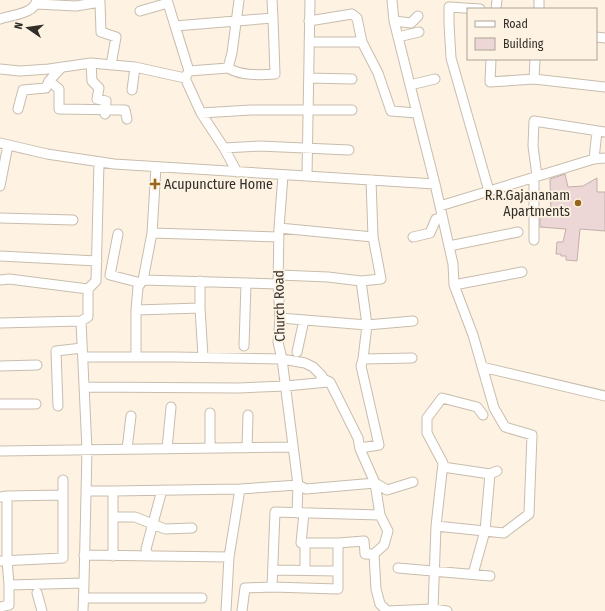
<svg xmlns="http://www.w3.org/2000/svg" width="605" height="611" viewBox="0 0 605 611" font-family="'Fira Sans Condensed',sans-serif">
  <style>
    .building { fill: #edd7d6; stroke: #c3aead }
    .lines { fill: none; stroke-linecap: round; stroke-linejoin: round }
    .minor-casing { stroke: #c8bdad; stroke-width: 11 }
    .minor { stroke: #fff; stroke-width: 9 }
    .poi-dot { fill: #98661a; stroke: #fef3e3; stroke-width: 1.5 }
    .labels { text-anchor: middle; stroke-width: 3.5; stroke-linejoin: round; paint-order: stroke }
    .poi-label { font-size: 14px; fill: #322e28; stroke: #fef3e3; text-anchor: start }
    .street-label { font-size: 14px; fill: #322e28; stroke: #fef3e3 }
  </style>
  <rect width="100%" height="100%" fill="#fef3e3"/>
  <path class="building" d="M565 174 568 187 583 186 597 178V192H605V231L580 229 577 261 566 260V256H561V254H556L557 242H563L566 229 540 227V214L551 213 550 179Z"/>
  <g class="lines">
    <defs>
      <path id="minor" d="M167 0 175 26
        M392 0 394 21 398 37
        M100 2 101 32 116 37 111 65
        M36 4 76 6 100 2 99 0
        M480 9 449 7V24L451 58 489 191
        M496 9 497 0
        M539 9V0
        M140 11 168 3
        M0 19C12 15 34 14 37 0
        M309 21 352 14 357 18 362 42 378 73 391 111 417 113
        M394 21 411 23 418 16
        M596 37 605 38
        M309 42H362
        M491 59 490 82 534 79
        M535 59 534 79 605 87
        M91 63 92 81 99 88 97 99 106 101 105 114
        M228 68C241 76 260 75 275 74L273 18
        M0 69 20 71 49 69 91 63 135 67 185 78 189 71 228 68 232 53 239 0
        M189 71 175 26 273 18 272 0
        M185 78 201 113 224 148 237 172
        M309 78 352 79
        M435 79 410 85 435 184
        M49 81 59 89V109L125 110 127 119
        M410 85 398 37 419 32
        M132 90 135 67
        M18 109 23 90 46 88 49 81 61 68
        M201 113 251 110H352
        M0 143 47 154 114 164 435 184 453 264 454 285 473 335 494 408 505 427 532 435 529 514 504 533 436 526 443 463 427 433V418L442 398 477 407 483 415
        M224 148 259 146 349 150
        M594 159 597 131
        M156 167 152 233 143 280 278 284
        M283 175 279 228 278 284 280 318 278 342 282 359 298 485 297 513
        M307 176 310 0
        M537 176 533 146 534 121 605 132
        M0 186 8 145
        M440 206 594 159 605 158
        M0 218 73 220
        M279 228 373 237
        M152 233 279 237
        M118 234 110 275 141 283
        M413 237 430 233 436 219H443
        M534 240V177
        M449 246 518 232
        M0 256 97 261
        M279 275 328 277 361 281 381 279 373 237 371 180
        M0 280 9 279 88 289
        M143 280 138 287 136 310 200 308 203 357
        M200 281V308
        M361 281 367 325 363 359 412 358
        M454 285 522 272
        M280 318 367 325 413 321
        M0 323 81 321 88 317V289L96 281 99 162
        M244 346 246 283
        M297 352 304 320
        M83 357H175L282 359 305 363 313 367 322 376 321 378 330 382 358 438 360 449 375 483 380 515
        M136 357V310
        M0 366 37 365
        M482 367 605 396
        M84 387 239 388 286 386 328 382
        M0 404H36
        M58 406 56 351 82 348
        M210 448V413
        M247 448 248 415
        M360 448 379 445 361 366 363 359
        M127 449 131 416
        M167 449 171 407
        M0 451 293 447
        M443 467 490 474 497 471
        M86 491H113
        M7 496 63 495
        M0 497 7 496V560L9 585
        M304 513 301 543H305
        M113 517H135L165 529 192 528
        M374 554 376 589 380 604 387 611
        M84 555 229 557
        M113 556V491L240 489 298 485 306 489 375 483 387 490 413 482
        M148 556 146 549 162 490
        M0 561 63 558V480
        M398 568 490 576
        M273 570 338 571
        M305 570V543H338
        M473 574 485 531 490 474
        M37 593 42 611
        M84 598H202
        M0 607 9 605V585L84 583 87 450 81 321
        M433 609 436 526
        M83 611 84 583
        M226 611 229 557 240 489
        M242 611 245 588 272 587 338 589V543L364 541 365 554H374L384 545 388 531 380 515 275 512 272 587
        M387 611 433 609 447 611"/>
    </defs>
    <use href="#minor" class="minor-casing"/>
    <use href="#minor" class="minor"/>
  </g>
  <g class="poi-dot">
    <path d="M153 178h4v4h4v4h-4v4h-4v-4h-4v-4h4z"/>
    <circle cx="578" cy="203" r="4"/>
  </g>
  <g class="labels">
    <g class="poi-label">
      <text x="164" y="189">Acupuncture Home</text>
      <text x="570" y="200" text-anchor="end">R.R.Gajananam<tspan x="570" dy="16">Apartments</tspan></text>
    </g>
    <g class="street-label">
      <text transform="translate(279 306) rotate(-91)" y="5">Church Road</text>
    </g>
  </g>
  <rect x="467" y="8" width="130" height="52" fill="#fef3e3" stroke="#aca498"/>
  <rect x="475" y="21" width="20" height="6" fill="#ffffff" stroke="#aca498"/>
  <text x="503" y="28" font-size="12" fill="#322e28">Road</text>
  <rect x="475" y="38" width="20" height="12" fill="#edd7d6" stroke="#aca498"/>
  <text x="503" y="48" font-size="12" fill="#322e28">Building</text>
  <g transform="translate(28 28) rotate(283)" stroke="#fef3e3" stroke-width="3" paint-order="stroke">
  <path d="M0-3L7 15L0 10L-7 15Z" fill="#322e28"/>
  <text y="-6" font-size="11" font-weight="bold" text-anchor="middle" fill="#322e28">N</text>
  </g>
</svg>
